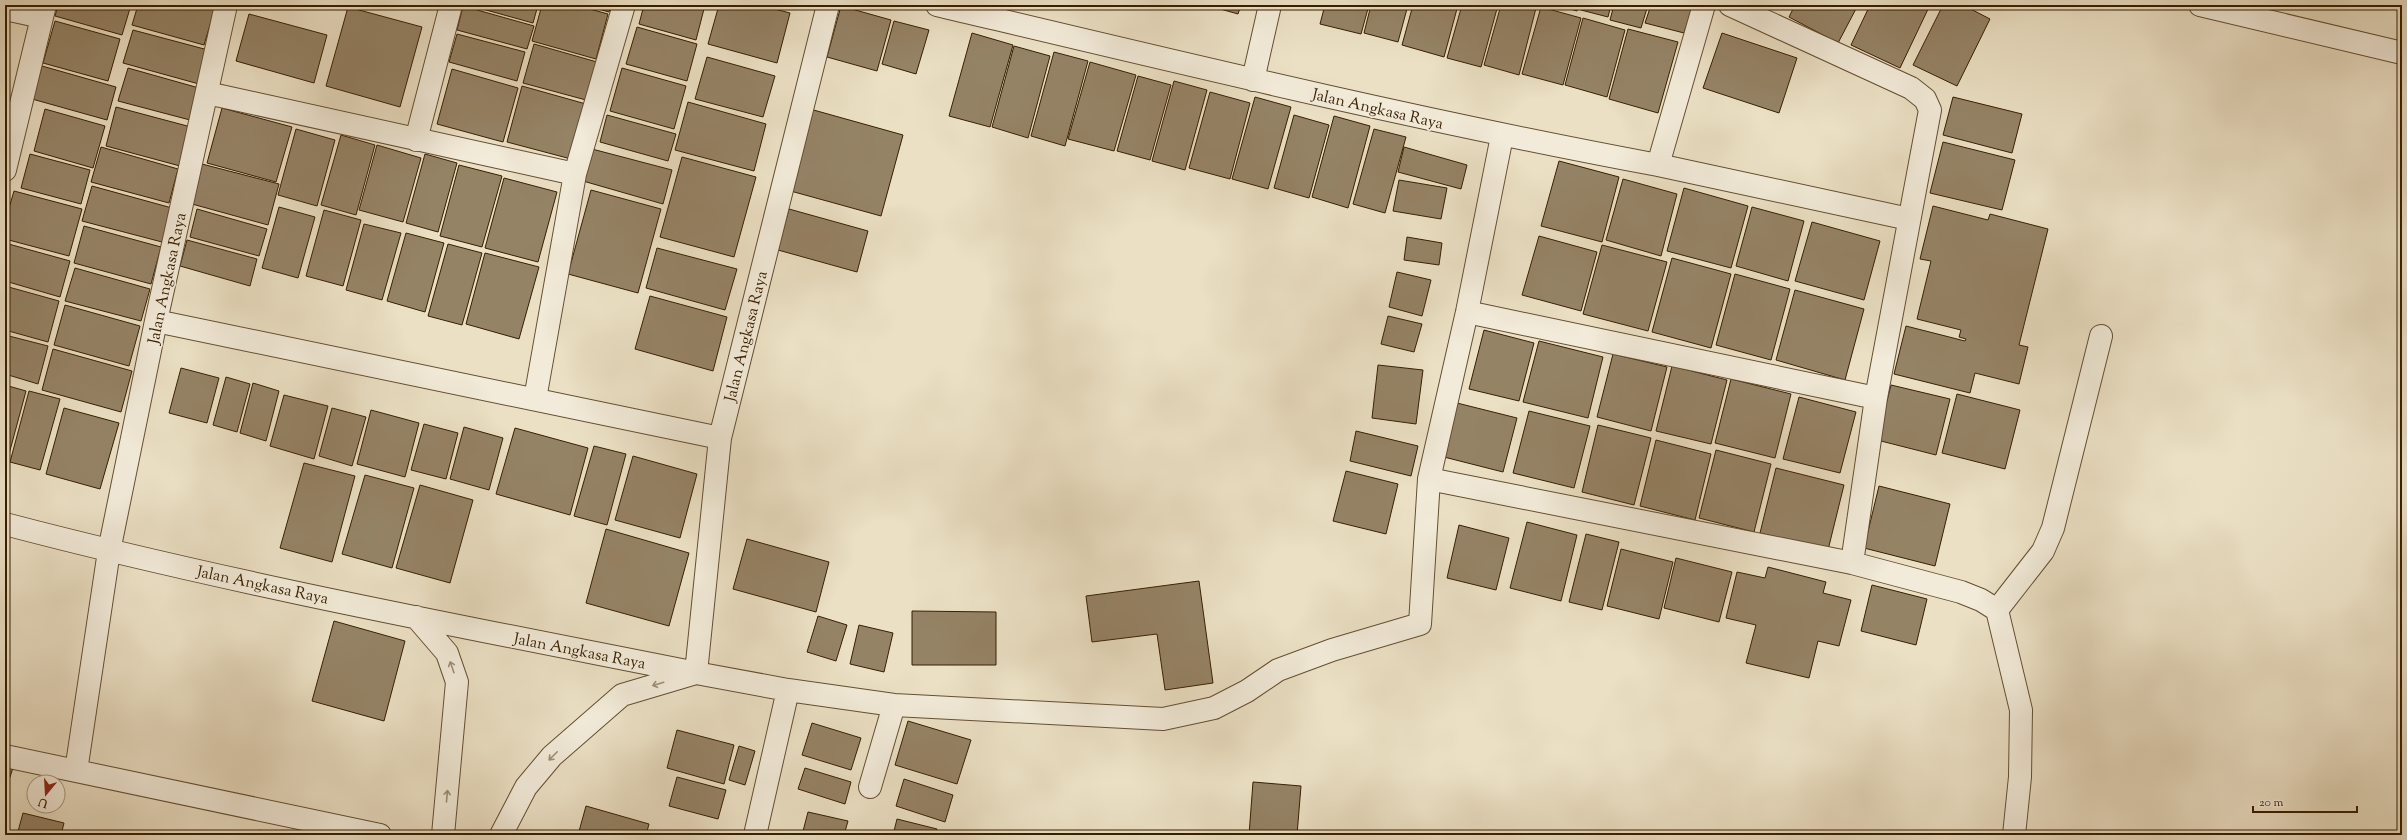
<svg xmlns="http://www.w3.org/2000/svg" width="2407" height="840" viewBox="0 0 2407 840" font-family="'Sorts Mill Goudy',serif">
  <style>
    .building { fill: #958366; stroke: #371f00 }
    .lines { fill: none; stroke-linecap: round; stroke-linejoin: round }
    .street-casing { stroke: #644f31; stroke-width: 24 }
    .street { stroke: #f2ebd9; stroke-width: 22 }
    .oneway { stroke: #9e8f77 }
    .labels { text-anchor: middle; stroke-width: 3.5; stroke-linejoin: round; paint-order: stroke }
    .street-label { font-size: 16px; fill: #371f00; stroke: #f2ebd9 }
  </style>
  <rect width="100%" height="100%" fill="#ebe0c4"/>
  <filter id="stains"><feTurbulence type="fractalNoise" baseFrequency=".005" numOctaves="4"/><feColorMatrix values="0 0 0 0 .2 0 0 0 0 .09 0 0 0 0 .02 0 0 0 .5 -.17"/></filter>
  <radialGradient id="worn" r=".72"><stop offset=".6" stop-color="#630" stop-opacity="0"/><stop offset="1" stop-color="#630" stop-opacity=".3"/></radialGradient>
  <path class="building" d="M58 5H131L122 35 55 16Z
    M138 5H216L204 45 132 25Z
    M468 5H538L533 23Z
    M542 5H575L608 14 596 59 532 41Z
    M584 5H611L609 12Z
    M644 5H705L696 40 639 24Z
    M719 5H759L790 13 777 63 708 44Z
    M1206 5H1241L1238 14Z
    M1325 5H1369L1361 34 1320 24Z
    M1371 5H1408L1398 42 1364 33Z
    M1413 5H1458L1444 57 1402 45Z
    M1462 5H1498L1481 67 1447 58Z
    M1501 5H1524L1536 8 1519 75 1484 65Z
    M1557 5H1578L1577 11Z
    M1583 5H1611L1608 17 1581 10Z
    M1614 5H1648L1641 28 1610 20Z
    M1651 5H1694L1684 33 1645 23Z
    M1795 5H1858L1838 43 1789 17Z
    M1870 5H1930L1900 68 1851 45Z
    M1943 5H1963L1990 19 1957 86 1913 65Z
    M463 6 534 26 527 49 457 30Z
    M841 6 891 20 877 71 827 57Z
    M348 7 422 27 400 107 326 86Z
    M1541 7 1581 18 1563 85 1522 74Z
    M249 14 327 35 314 83 236 61Z
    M1583 18 1625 30 1607 97 1565 85Z
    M55 21 120 39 108 81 43 63Z
    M894 21 929 30 916 74 882 64Z
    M637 27 697 44 687 81 626 64Z
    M1628 29 1678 42 1658 113 1609 99Z
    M133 30 208 50 199 84 123 63Z
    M972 33 1013 45 990 127 949 116Z
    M1722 33 1797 58 1779 113 1703 88Z
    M457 34 525 52 517 81 449 62Z
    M534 44 597 62 586 100 523 83Z
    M1014 46 1050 56 1028 138 992 127Z
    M1054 52 1088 61 1065 146 1031 136Z
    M707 57 775 76 763 117 695 99Z
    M1090 62 1136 75 1114 151 1068 139Z
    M42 66 116 87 107 120 32 99Z
    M128 68 199 88 190 120 118 101Z
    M622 68 686 86 674 129 610 111Z
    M452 69 518 88 503 142 437 124Z
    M1138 76 1171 85 1150 160 1117 151Z
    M1174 81 1207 90 1185 170 1152 161Z
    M522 86 586 104 571 159 507 142Z
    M1210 92 1250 103 1230 179 1189 168Z
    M1255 97 1291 107 1268 189 1232 179Z
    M1953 97 2022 114 2012 153 1943 135Z
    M688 102 766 124 754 171 675 150Z
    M116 107 191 127 180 166 106 146Z
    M222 108 292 127 276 182 207 163Z
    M45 109 105 126 93 168 34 151Z
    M810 109 903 135 881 216 787 190Z
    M607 115 676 134 668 161 600 142Z
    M1294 115 1329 125 1309 198 1274 188Z
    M1334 116 1370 126 1348 208 1312 197Z
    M296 129 335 140 317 206 278 195Z
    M1374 129 1406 137 1385 213 1353 204Z
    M341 135 375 145 356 215 321 205Z
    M1943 142 2015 160 2002 210 1930 193Z
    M377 145 421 158 403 222 359 210Z
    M101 147 178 169 169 203 91 182Z
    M1404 147 1467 165 1461 189 1398 172Z
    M592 149 672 170 663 204 583 181Z
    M30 154 90 170 81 204 21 188Z
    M425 154 457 163 438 232 406 223Z
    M682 157 756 177 734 257 660 237Z
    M1559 161 1619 177 1602 242 1541 226Z
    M202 164 279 184 268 225 192 204Z
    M459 165 502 176 482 247 440 236Z
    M504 178 557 192 538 262 485 248Z
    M1623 179 1677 194 1661 256 1606 240Z
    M1399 180 1447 188 1441 219 1393 211Z
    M92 186 172 208 162 242 82 221Z
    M1684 188 1748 206 1731 268 1667 251Z
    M591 190 661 209 638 293 568 274Z
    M14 191 82 209 69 256 5 239V222Z
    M1933 206 1988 220 1990 214 2048 229 2019 345 2028 347 2019 384 1975 373 1970 393 1894 374 1906 326 1965 341 1966 339 1959 337 1961 330 1917 319 1931 261 1920 259Z
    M279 207 315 217 298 278 262 268Z
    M1752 207 1804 221 1788 281 1736 266Z
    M197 209 267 229 259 256 190 237Z
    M789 209 868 231 857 272 778 250Z
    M324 210 361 220 343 286 306 276Z
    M1812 222 1880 241 1864 300 1795 281Z
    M364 224 401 233 382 300 346 290Z
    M84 226 161 247 151 284 74 263Z
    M406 233 444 243 425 312 387 301Z
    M1539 236 1597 252 1581 311 1522 295Z
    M1407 237 1442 243 1439 265 1404 260Z
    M187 240 257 259 250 286 180 266Z
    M5 243 70 261 60 297 5 281Z
    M448 244 482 253 462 325 428 316Z
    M1602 245 1667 262 1648 331 1583 314Z
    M657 248 737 269 725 310 646 288Z
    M485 253 539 267 519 339 466 324Z
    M1672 258 1731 274 1711 348 1652 332Z
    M75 268 150 289 141 321 65 301Z
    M1397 272 1431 280 1422 316 1389 307Z
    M1735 274 1790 289 1771 360 1716 345Z
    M5 286 59 301 48 342 5 330Z
    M1795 290 1864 309 1845 380 1776 360Z
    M650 296 727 317 713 371 635 349Z
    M65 305 140 326 129 366 54 345Z
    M1388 316 1422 324 1414 352 1381 344Z
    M1484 330 1534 343 1519 401 1469 389Z
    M5 335 48 346 38 384 5 374Z
    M1539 341 1603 357 1588 418 1523 402Z
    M53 349 132 371 121 412 42 390Z
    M1613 354 1667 367 1651 431 1597 417Z
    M1378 365 1423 370 1416 424 1372 418Z
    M1672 366 1727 380 1711 444 1656 431Z
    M181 368 219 378 207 423 169 413Z
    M226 377 250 384 237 432 213 425Z
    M1731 379 1791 394 1775 458 1715 443Z
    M253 383 279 391 266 441 240 433Z
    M5 385 26 391 5 469Z
    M1891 385 1950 399 1936 455 1877 440Z
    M29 391 60 399 40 470 10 462Z
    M1957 394 2020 410 2005 469 1942 453Z
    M284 395 328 406 314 459 270 446Z
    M1799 397 1856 412 1840 473 1783 459Z
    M1457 403 1517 418 1503 472 1444 457Z
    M64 408 119 423 100 489 46 474Z
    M332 408 366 417 352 466 319 456Z
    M371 410 419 423 405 477 357 464Z
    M1529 411 1590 426 1574 488 1513 473Z
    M424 424 458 433 446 479 411 470Z
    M1598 425 1651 438 1634 505 1582 492Z
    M464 427 503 438 489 490 450 479Z
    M515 428 588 448 570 515 496 494Z
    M1356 431 1418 446 1411 476 1350 461Z
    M1656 440 1711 454 1695 520 1640 506Z
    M594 446 626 454 607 525 574 516Z
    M1716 450 1771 464 1754 532 1699 518Z
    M633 456 697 474 680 538 615 520Z
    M304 463 355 476 332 562 280 548Z
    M1776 468 1844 485 1828 550 1760 533Z
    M1346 471 1398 484 1386 534 1333 521Z
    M365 475 414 488 392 568 342 554Z
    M420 485 473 500 450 583 396 568Z
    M1879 486 1950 504 1935 566 1864 548Z
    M1527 522 1577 535 1561 601 1510 588Z
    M1459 525 1509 538 1496 590 1447 578Z
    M606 529 689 553 669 626 586 603Z
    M1586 534 1619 542 1602 610 1569 602Z
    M747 539 829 562 816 612 733 589Z
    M1621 549 1673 562 1659 619 1607 606Z
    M1676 558 1732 572 1719 622 1664 608Z
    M1768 567 1826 582 1823 593 1851 600 1839 646 1818 641 1809 678 1746 663 1756 625 1726 618 1737 572 1765 578Z
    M1199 581 1213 683 1165 690 1157 634 1092 642 1086 596Z
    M1872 585 1927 599 1916 645 1861 631Z
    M912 611 996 612V665H912Z
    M818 616 847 625 836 661 807 652Z
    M334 621 405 641 384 721 312 701Z
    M859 625 893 633 884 672 850 664Z
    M908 721 971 740 957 784 895 765Z
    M812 723 861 738 851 770 802 755Z
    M677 730 734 745 724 784 667 768Z
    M739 746 755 751 745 785 729 780Z
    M5 765 13 768 5 792Z
    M805 768 851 782 845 804 798 789Z
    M677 777 726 790 718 819 669 806Z
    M904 779 953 795 945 822 896 806Z
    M1253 782 1301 786 1297 835H1249Z
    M586 806 649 824 646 835H578Z
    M808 812 848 821 844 835H802Z
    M23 813 64 823 61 835H17Z
    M897 819 937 829 935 835H893Z
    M259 830 276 835H257Z"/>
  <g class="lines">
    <defs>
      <path id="street" d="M937 5C1177 62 1416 120 1658 165L1704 5
        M1730 5 1911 88 1925 99 1930 110 1876 398 1852 563
        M2200 5 2402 53
        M5 9 42 17
        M1253 80 1270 5
        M207 93 575 174
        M416 140 451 5
        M1658 165 1909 219
        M5 170 45 5
        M1467 312 1876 398
        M156 321 720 438
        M535 399 575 174 624 5
        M1429 479 1852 563 1961 592 1981 600 1997 610 2021 710 2020 777 2014 835
        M5 524C233 584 465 627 696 673L720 438 828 5
        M1997 610 2043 551 2053 528 2101 336
        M416 617 447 653 457 682 443 835
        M5 756 380 835
        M76 771 109 551 156 321 226 5
        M870 787 894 705
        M501 835 526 787 552 756 622 695 696 673 788 690 894 705 1163 719 1214 708 1247 691 1278 670 1332 650 1420 624 1429 479 1467 312 1502 136
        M755 835 788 690"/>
    </defs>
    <use href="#street" class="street-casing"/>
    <use href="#street" class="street"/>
  </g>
  <defs><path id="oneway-shaft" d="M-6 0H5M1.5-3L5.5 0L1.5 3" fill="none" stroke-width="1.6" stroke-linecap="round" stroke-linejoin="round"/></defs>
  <g class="oneway">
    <use href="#oneway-shaft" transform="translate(452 667) rotate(-109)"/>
    <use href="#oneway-shaft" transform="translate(658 684) rotate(163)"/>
    <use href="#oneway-shaft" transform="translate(553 756) rotate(135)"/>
    <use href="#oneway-shaft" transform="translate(447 796) rotate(-85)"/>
  </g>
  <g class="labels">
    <g class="street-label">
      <text transform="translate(1378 108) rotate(13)" y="6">Jalan Angkasa Raya</text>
      <text transform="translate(166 278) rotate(-78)" y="6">Jalan Angkasa Raya</text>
      <text transform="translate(745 336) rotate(-76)" y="6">Jalan Angkasa Raya</text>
      <text transform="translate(263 584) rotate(12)" y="6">Jalan Angkasa Raya</text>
      <text transform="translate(580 650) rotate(11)" y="6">Jalan Angkasa Raya</text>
    </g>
  </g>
  <rect width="2407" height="840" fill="none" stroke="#ebe0c4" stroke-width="20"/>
  <rect x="6" y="6" width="2395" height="828" fill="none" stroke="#371f00" stroke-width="2"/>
  <rect x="10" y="10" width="2387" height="820" fill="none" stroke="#371f00"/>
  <g transform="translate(46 794) rotate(198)"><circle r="19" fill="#f2ebd9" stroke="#a79982"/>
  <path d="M0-3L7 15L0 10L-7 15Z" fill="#8f2418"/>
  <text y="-6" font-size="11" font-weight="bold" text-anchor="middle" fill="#371f00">U</text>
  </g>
  <path d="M2253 806v6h104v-6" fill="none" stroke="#371f00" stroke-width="2"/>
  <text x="2259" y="806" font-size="12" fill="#371f00" stroke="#f2ebd9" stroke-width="3" paint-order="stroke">20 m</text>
  <rect width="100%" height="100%" filter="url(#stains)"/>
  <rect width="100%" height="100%" fill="url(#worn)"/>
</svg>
